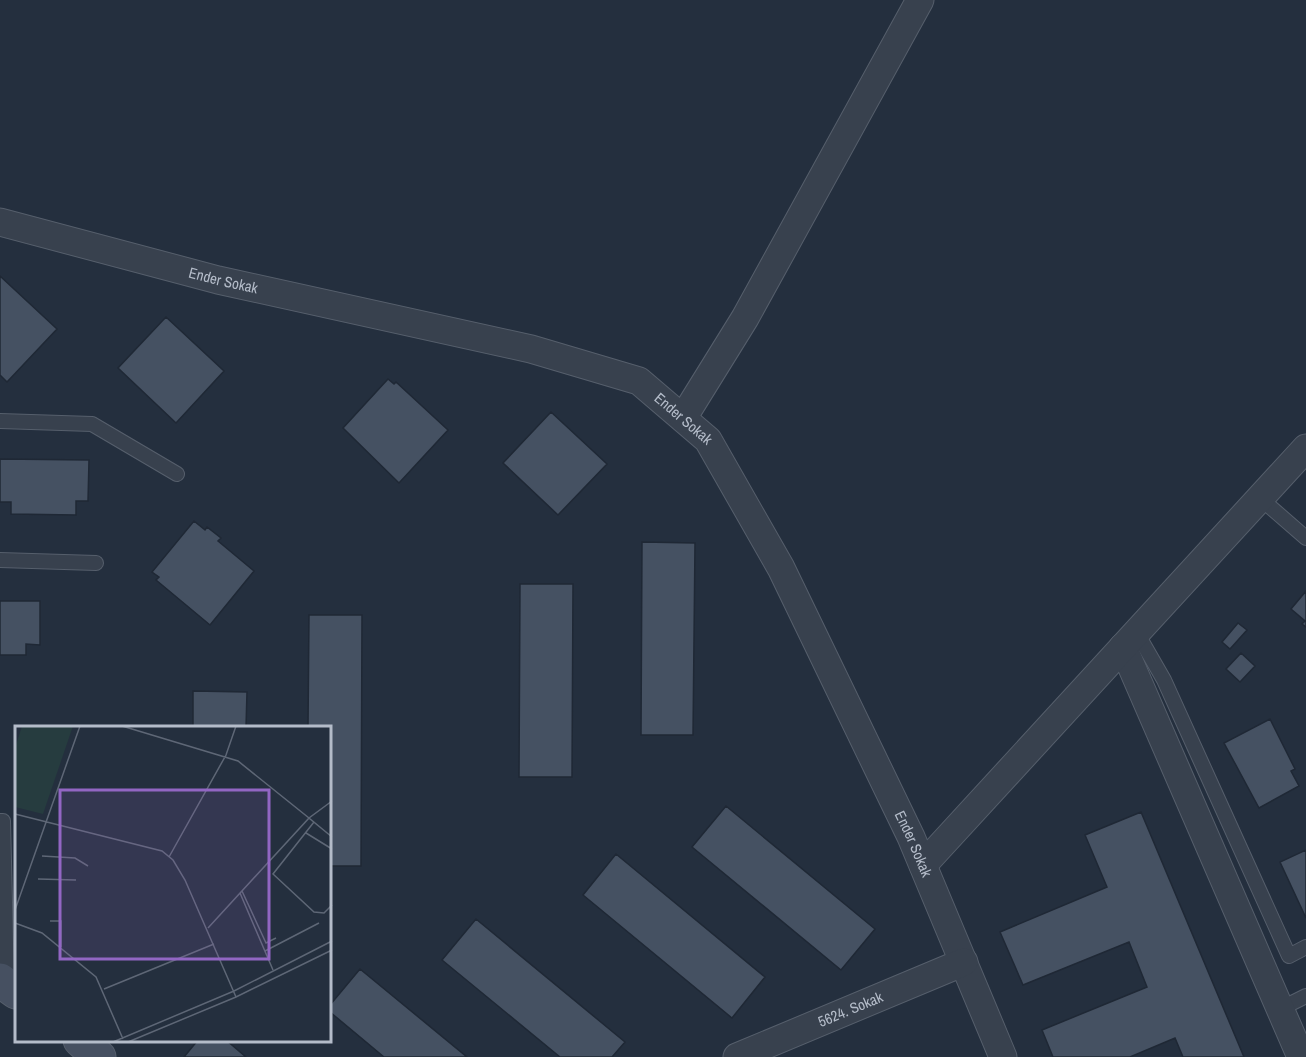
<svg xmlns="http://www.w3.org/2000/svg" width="1306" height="1057" viewBox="0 0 1306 1057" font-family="'Archivo Narrow',sans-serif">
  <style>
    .building { fill: #455162; stroke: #1f2835; stroke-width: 1.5 }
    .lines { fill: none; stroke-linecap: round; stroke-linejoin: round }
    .lane-casing { stroke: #565f6c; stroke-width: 16 }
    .street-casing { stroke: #565f6c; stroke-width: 29 }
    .secondary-casing { stroke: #565f6c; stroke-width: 35 }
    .lane { stroke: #38414e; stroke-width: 14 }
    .street { stroke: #38414e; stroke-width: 27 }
    .secondary { stroke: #465061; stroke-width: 33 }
    .labels { text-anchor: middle; stroke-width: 5; stroke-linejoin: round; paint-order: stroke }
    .street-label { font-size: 15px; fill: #b4bcc9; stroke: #1d2633 }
    .inset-road { fill: none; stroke: #5e6776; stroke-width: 1.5 }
    .view { fill: #9266c3; fill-opacity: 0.15; stroke: #9266c3; stroke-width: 3 }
    .inset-edge { fill: none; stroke: #b4bcc9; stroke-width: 3 }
  </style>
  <rect width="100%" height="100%" fill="#242f3e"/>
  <path class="building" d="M0 276 57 329 7 382 0 375Z
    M166 317 224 371 176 423 118 368Z
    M388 379 394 384 396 382 448 430 399 483 343 428Z
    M551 412 607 464 558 515 503 463Z
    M0 459 89 460 88 501H76V515L11 514V502H0Z
    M194 521 205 530 207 527 221 538 218 541 254 571 210 625 156 580 159 577 152 572Z
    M642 542 695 543 693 735H641Z
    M520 584H573L572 777H519Z
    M1306 591V627L1302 624 1305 621 1291 609Z
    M0 601H40V645L26 644V655H0Z
    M309 615H362L361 866H330V727H308Z
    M1238 623 1247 630 1230 649 1222 642Z
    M1241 653 1255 666 1240 682 1226 669Z
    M193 691 247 692 246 727H193Z
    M1270 719 1295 769 1291 771 1299 786 1259 808 1224 743Z
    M726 806 875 929 841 970 692 847Z
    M1141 812 1244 1057H1183L1175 1038 1130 1057H1053L1042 1030 1147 987 1129 942 1023 985 1000 932 1107 887 1085 835Z
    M1306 850V918L1280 862Z
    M616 854 765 977 732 1018 583 895Z
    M476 919 625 1042 612 1057H560L442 960Z
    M360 969 467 1057H384L330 1012V1005Z
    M198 1040H226L246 1057H184Z"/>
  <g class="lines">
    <defs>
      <path id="lane" d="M0 421 92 424 177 474
        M1260 498 1306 538
        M0 560 96 563
        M1137 633 1164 680 1289 956 1306 947
        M0 821H3L7 984
        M1280 1009 1306 996"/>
      <g id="street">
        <path id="s1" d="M0 222 218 280 531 349 639 381 708 440 781 568 911 837 1003 1057"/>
        <path d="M683 418 745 318 920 0"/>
        <path d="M1123 647 1301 1057"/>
        <path d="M923 865 1306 448"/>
        <path id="s2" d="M737 1057 964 962"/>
      </g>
      <path id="secondary" d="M0 980 16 992
        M80 1040 99 1057"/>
    </defs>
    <use href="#lane" class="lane-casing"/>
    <use href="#street" class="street-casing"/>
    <use href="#secondary" class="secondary-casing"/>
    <use href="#lane" class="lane"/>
    <use href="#street" class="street"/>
    <use href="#secondary" class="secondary"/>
  </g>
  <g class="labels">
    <g class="street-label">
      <text dy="5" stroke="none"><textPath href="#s1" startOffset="231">Ender Sokak</textPath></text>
      <text dy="5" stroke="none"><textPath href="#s1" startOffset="717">Ender Sokak</textPath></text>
      <text dy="5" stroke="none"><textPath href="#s1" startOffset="1203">Ender Sokak</textPath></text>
      <text dy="5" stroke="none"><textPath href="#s2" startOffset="123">5624. Sokak</textPath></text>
    </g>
  </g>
  <g transform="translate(15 726)">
    <rect width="316" height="316" fill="#242f3e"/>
    <path d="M7 0H58L28 88 0 81V22Z" fill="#263c3f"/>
    <path class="inset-road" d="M107 0 223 35 294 92 193 202M317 75 294 92 317 111M0 88 147 125 158 134 170 154 221 271M299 96 258 148 299 186 309 187 317 179M291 107 317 123M27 130 60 132 73 140M154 131 211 29 221 0M23 153 61 154M227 165 251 217 261 212M225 167 258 244M0 184 65 0M35 195H46V221M0 197 27 207 81 251 108 313M250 225 304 197M89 263 199 218M98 316 219 265 317 215M113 316 221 271 317 224"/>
    <path class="view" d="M45 64H254V233H45Z"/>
    <rect width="316" height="316" class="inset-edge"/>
  </g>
</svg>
